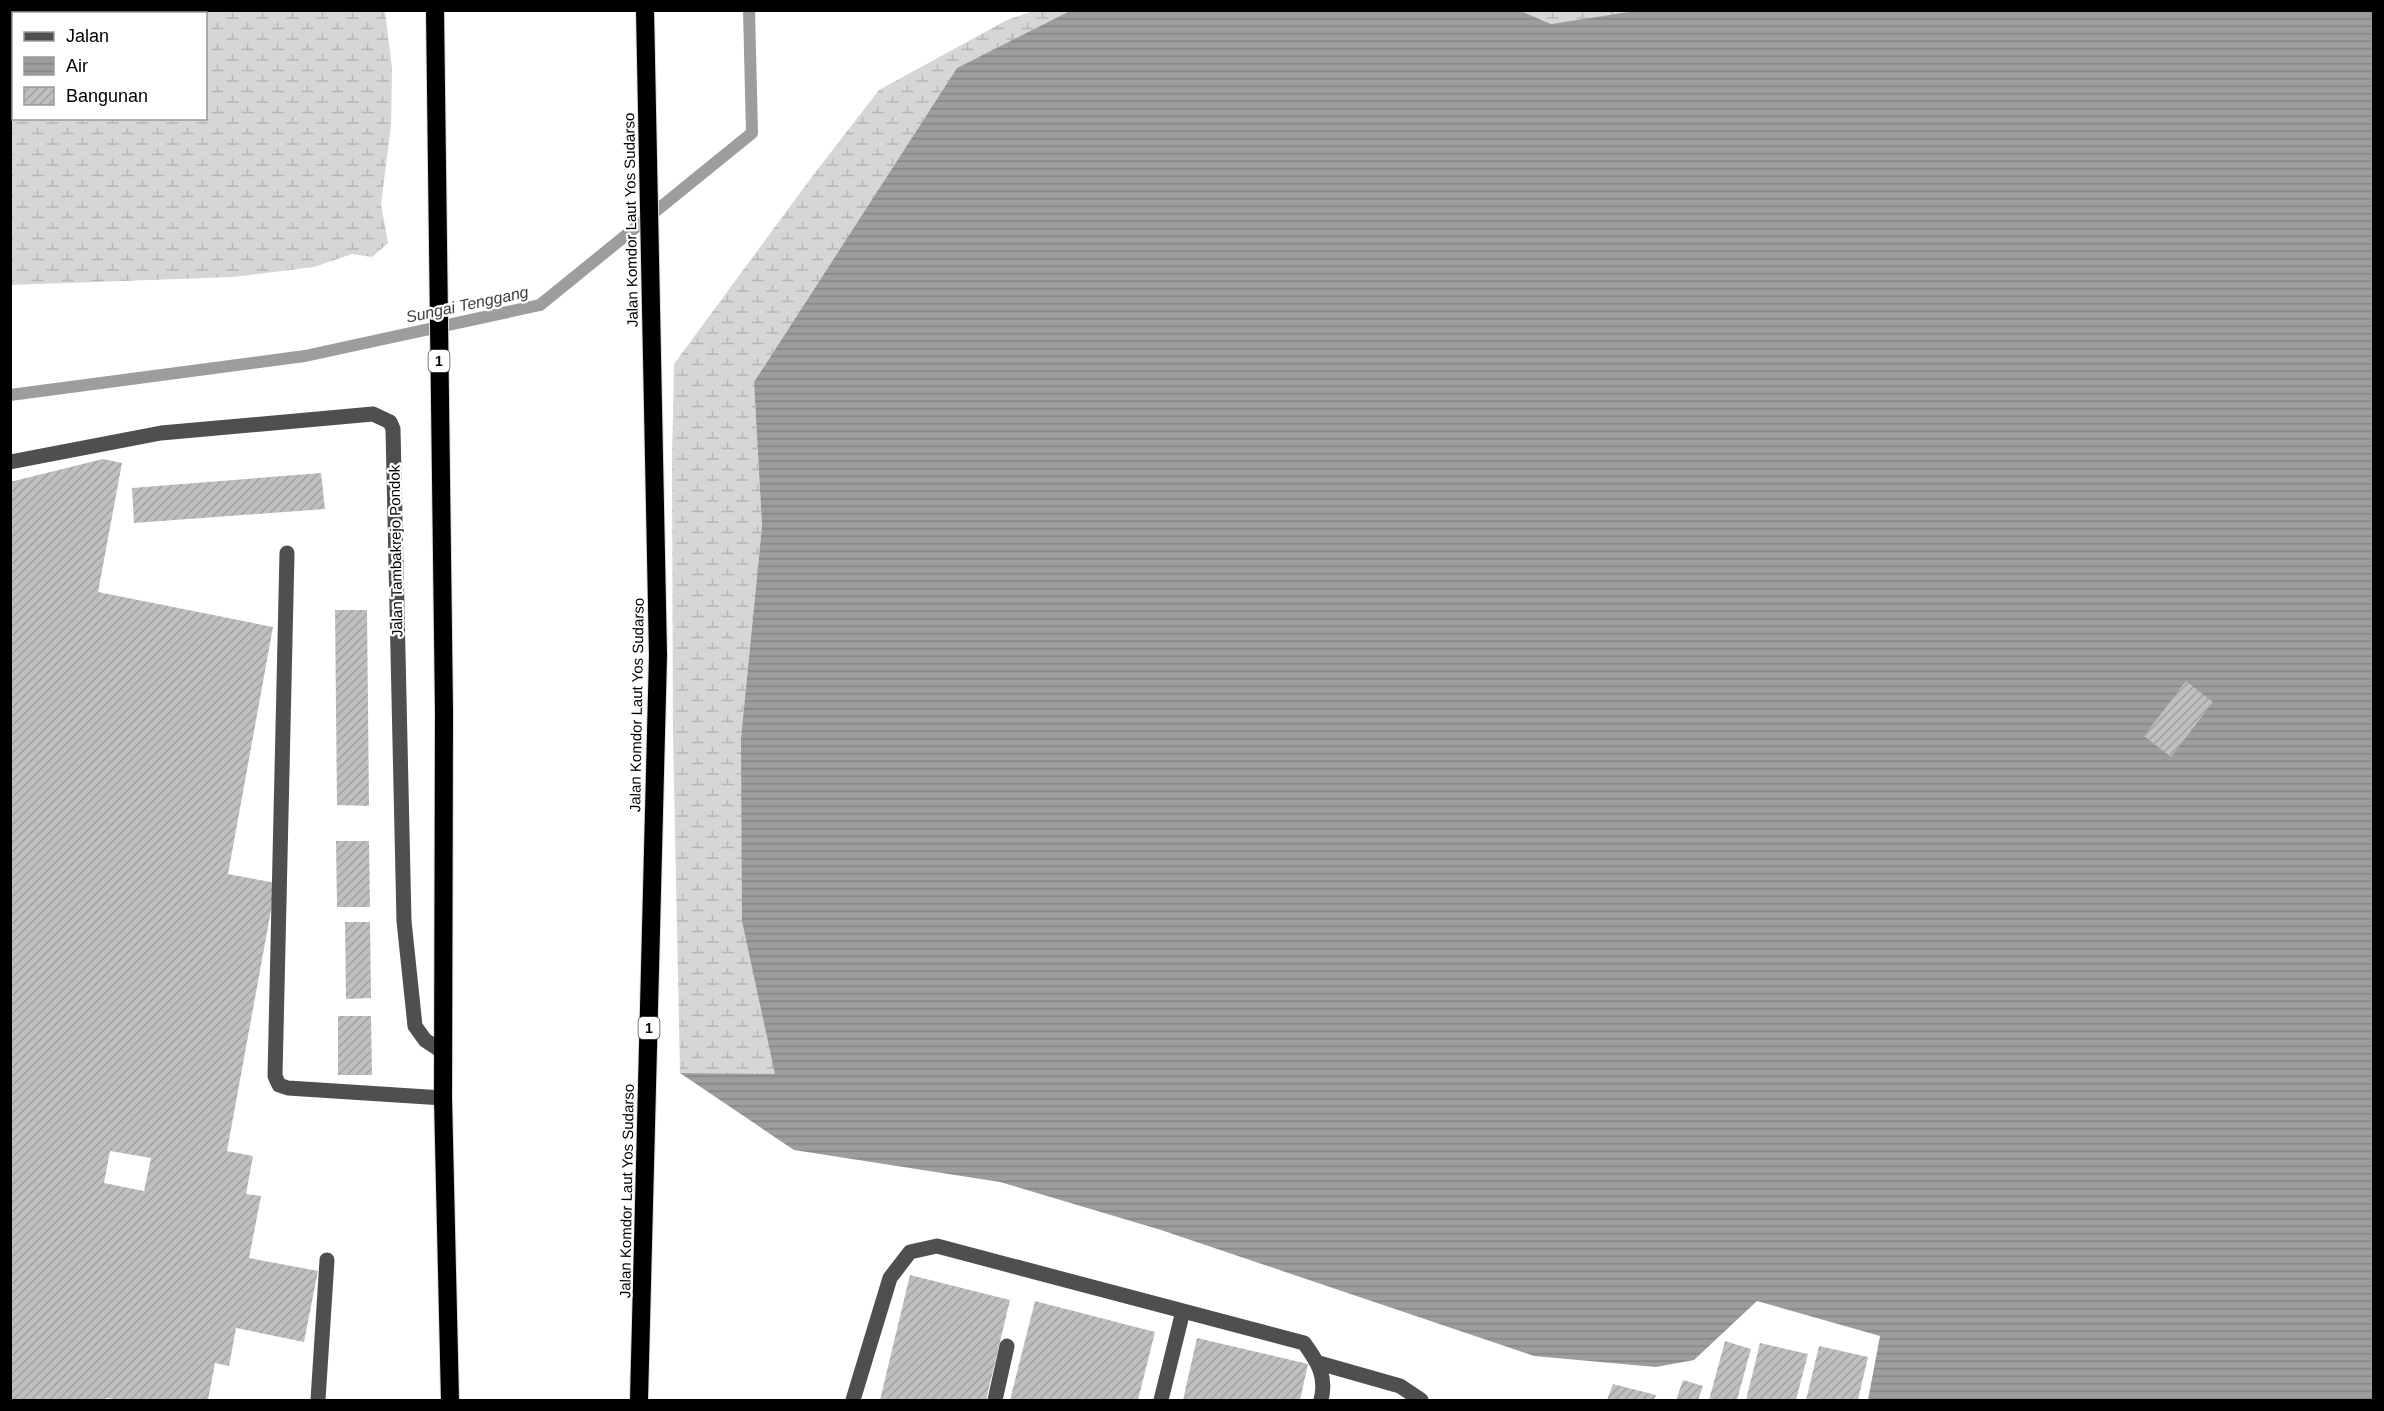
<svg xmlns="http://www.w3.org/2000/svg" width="2384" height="1411" viewBox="0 0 2384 1411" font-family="Helvetica,sans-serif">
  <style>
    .wetland { fill: url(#wetland-marsh); fill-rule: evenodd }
    .water { fill: url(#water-rules) }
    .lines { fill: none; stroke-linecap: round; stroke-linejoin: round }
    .stream { stroke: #9d9d9d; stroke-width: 12 }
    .building { fill: url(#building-hatch); fill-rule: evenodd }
    .highway-casing { stroke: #dbdbdb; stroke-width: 20 }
    .minor { stroke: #4f4f4f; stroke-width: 15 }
    .highway { stroke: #000; stroke-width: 18 }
    .labels { text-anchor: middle; stroke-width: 4.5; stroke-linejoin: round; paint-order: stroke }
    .shield { fill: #fff; stroke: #4c4c4c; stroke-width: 1.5 }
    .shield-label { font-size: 14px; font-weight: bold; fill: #000 }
    .street-label { font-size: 15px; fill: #000; stroke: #fff }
    .water-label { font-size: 16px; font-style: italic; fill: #3e3e3e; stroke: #fff }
  </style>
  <defs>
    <pattern id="wetland-marsh" width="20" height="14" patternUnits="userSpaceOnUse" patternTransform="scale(1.5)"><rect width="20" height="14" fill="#d6d6d6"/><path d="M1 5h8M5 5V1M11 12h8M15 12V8" fill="none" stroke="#b6b6b6"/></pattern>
    <pattern id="water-rules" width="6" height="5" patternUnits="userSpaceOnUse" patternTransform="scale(1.5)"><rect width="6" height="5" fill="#9d9d9d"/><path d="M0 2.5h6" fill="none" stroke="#858585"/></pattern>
    <pattern id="building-hatch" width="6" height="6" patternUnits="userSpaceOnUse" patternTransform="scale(1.5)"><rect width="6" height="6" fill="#bfbfbf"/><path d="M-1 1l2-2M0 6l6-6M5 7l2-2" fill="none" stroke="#a2a2a2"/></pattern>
  </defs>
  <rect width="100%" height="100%" fill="#fff"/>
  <path class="wetland" d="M10 11H385L392 68 391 126 381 204 388 243 372 257 352 254 314 267 233 277 11 285ZM14 14H206V118H14Z
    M1033 11H1072L957 68 754 382 762 526 741 738 764 1018 776 1075 680 1073 673 737 672 459 674 364 811 178 879 90 1007 20Z
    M1518 11H1642L1551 24Z"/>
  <path class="water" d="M1072 10H1518L1551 24 1642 10 2373 11V1400H1868L1880 1336 1757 1301 1694 1360 1656 1367 1534 1356 1161 1230 1000 1182 794 1150 680 1073 775 1074 742 921 741 738 762 526 754 382 957 68Z"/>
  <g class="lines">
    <path class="stream" d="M10 395 305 356 540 305 752 133 749 10"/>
  </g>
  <path class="building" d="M103 459 122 463 98 592 273 627 228 874 276 883 227 1151 253 1156 246 1194 261 1196 249 1258 318 1271 304 1342 236 1328 229 1366 215 1363 208 1400H121L106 1398 105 1400H10V482ZM110 1151 151 1158 144 1191 104 1183Z
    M321 473 325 509 134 523 132 488Z
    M335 610H367L369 806 337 805Z
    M2186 681 2213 702 2171 757 2144 736Z
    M336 841H369L370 907H337Z
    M345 922H370L371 998 346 999Z
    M338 1016H371L372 1075H338Z
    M910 1275 1010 1300 986 1400H880Z
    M1035 1301 1155 1332 1138 1400H1010Z
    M1197 1338 1308 1364 1300 1400H1183Z
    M1725 1341 1751 1349 1737 1400H1709Z
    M1760 1343 1808 1354 1796 1400H1746Z
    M1819 1346 1868 1357 1858 1400H1806Z
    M1683 1380 1703 1386 1698 1400H1676Z
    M1613 1384 1656 1395 1654 1400H1607Z"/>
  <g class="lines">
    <defs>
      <path id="highway" d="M435 10 444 712 443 1098 450 1400
        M639 1400 658 655 645 10"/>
    </defs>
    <use href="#highway" class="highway-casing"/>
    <path class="minor" d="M10 462 161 433 373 414 390 422 393 429 404 921 415 1026 425 1040 443 1052
      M287 553 275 1076 279 1085 288 1088 443 1098
      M1319 1363 1400 1386 1421 1400
      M318 1400 327 1260
      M853 1400 890 1278 910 1252 937 1246 1304 1343C1318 1362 1327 1377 1321 1400
      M995 1400 1007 1346
      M1161 1400 1183 1311"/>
    <use href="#highway" class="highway"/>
  </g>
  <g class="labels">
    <g class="shield">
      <rect x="428.5" y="350" width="21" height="22" rx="4.5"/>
      <rect x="638.5" y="1017" width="21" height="22" rx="4.5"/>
    </g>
    <g class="shield-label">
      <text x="439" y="366">1</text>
      <text x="649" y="1033">1</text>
    </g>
    <g class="street-label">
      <text transform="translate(631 220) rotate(-91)" y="5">Jalan Komdor Laut Yos Sudarso</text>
      <text transform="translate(396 551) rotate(-91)" y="5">Jalan Tambakrejo Pondok</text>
      <text transform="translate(637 705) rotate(-89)" y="5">Jalan Komdor Laut Yos Sudarso</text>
      <text transform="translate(627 1191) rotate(-89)" y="5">Jalan Komdor Laut Yos Sudarso</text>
    </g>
    <g class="water-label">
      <text transform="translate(467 304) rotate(-12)" y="6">Sungai Tenggang</text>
    </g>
  </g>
  <rect width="2384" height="1411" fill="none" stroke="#000000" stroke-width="24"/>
  <rect x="12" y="12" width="195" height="108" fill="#ffffff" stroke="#999999" stroke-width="1.5"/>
  <rect x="24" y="32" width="30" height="9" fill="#4f4f4f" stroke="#999999" stroke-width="1.5"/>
  <text x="66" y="42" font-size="18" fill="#000000">Jalan</text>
  <rect x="24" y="57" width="30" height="18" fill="url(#water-rules)" stroke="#999999" stroke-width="1.5"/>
  <text x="66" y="72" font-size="18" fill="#000000">Air</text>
  <rect x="24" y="87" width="30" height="18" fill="url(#building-hatch)" stroke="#999999" stroke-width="1.5"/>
  <text x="66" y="102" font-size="18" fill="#000000">Bangunan</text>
</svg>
